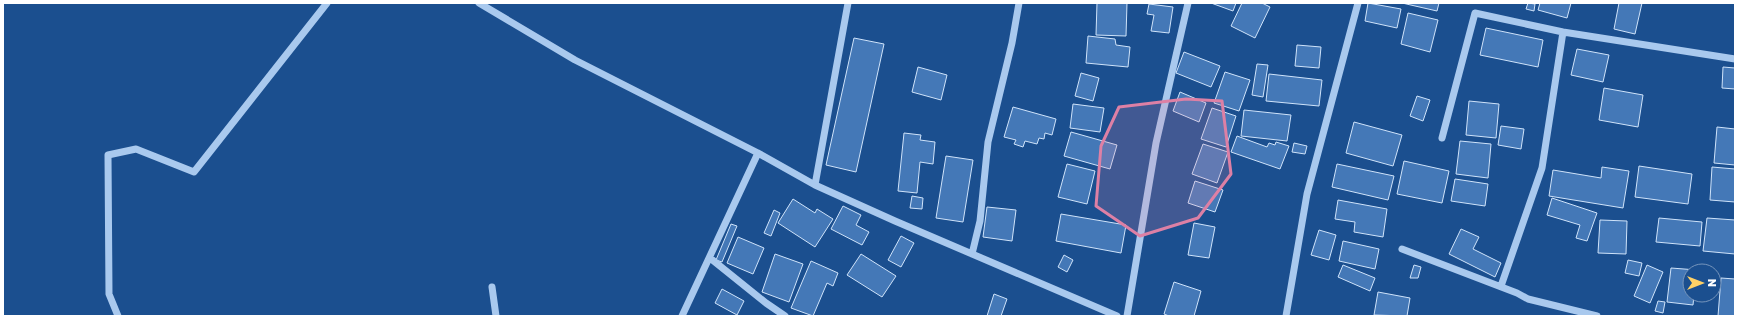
<svg xmlns="http://www.w3.org/2000/svg" width="1738" height="319" viewBox="0 0 1738 319" font-family="'Golos Text',sans-serif">
  <style>
    .building { fill: #4478b7; stroke: #cfe3fa }
    .lines { fill: none; stroke-linecap: round; stroke-linejoin: round }
    .minor { stroke: #a9c9ee; stroke-width: 7 }
    .marked { fill: #dd80a5; fill-opacity: 0.2; stroke: #dd80a5; stroke-width: 3; stroke-linejoin: round }
  </style>
  <rect width="100%" height="100%" fill="#1b4f8f"/>
  <path class="building" d="M1097 3H1127L1126 36 1096 35Z
    M1211 3H1236L1233 11Z
    M1242 3H1262L1270 7 1255 38 1231 26Z
    M1368 3 1401 9 1397 28 1365 21Z
    M1402 3H1439L1437 11Z
    M1528 3 1535 4 1534 11 1526 9Z
    M1540 3H1571L1567 18 1538 10Z
    M1619 3H1642L1635 34 1614 29Z
    M1149 4 1173 7 1169 33 1151 31 1154 15 1147 14Z
    M1408 13 1438 20 1430 52 1401 44Z
    M1486 28 1543 40 1538 67 1480 55Z
    M1088 36 1115 39 1116 45 1130 47 1128 67 1086 63Z
    M854 38 884 44 856 172 826 165Z
    M1297 45 1321 47 1319 68 1295 66Z
    M1577 49 1609 55 1603 82 1571 75Z
    M1184 52 1220 66 1211 87 1176 73Z
    M1257 64 1268 65 1263 97 1252 95Z
    M918 67 947 75 941 100 912 92Z
    M1723 67 1735 68V89L1722 88Z
    M1225 72 1250 80 1239 111 1214 103Z
    M1081 73 1099 78 1093 101 1075 96Z
    M1269 74 1322 80 1319 106 1266 101Z
    M1604 88 1643 95 1638 127 1599 120Z
    M1180 92 1206 103 1199 122 1173 111Z
    M1417 96 1430 100 1423 121 1410 116Z
    M1469 101 1499 104 1496 138 1466 135Z
    M1073 104 1104 108 1100 132 1070 128Z
    M1013 107 1056 119 1052 135 1045 133 1044 139 1039 138 1037 144 1025 141 1023 147 1014 144 1016 140 1004 137Z
    M1212 108 1236 116 1226 147 1201 139Z
    M1244 110 1291 115 1287 141 1241 136Z
    M1354 122 1402 135 1393 166 1346 153Z
    M1501 126 1524 129 1521 149 1498 145Z
    M1717 127 1735 129V165L1714 163Z
    M1071 132 1117 145 1110 169 1064 156Z
    M904 133 921 135 920 140 935 142 933 164 920 162 917 193 898 191Z
    M1237 136 1267 147 1269 143 1275 145 1276 142 1289 146 1280 169 1231 152Z
    M1460 141 1491 144 1488 178 1456 174Z
    M1294 143 1307 146 1305 154 1292 152Z
    M1203 144 1228 152 1217 183 1192 174Z
    M946 156 973 160 963 222 936 218Z
    M1404 161 1449 171 1442 203 1397 194Z
    M1067 164 1095 171 1087 204 1058 197Z
    M1337 164 1394 176 1388 200 1332 187Z
    M1639 166 1692 174 1688 204 1635 197Z
    M1602 167 1629 171 1623 208 1549 196 1553 170 1601 178Z
    M1712 167 1735 169V202L1710 200Z
    M1455 179 1488 184 1485 206 1451 201Z
    M1195 181 1223 190 1215 212 1188 203Z
    M912 196 923 198 922 209 910 208Z
    M1552 198 1597 213 1587 241 1576 238 1580 225 1547 215Z
    M793 199 815 213 817 209 833 219 815 247 778 223Z
    M1338 200 1387 209 1383 237 1354 232 1355 222 1335 219Z
    M843 206 861 215 856 225 869 232 862 245 831 229Z
    M987 207 1016 210 1012 241 983 237Z
    M774 210 780 213 771 236 764 233Z
    M1061 214 1126 225 1121 253 1056 241Z
    M1659 218 1702 222 1700 246 1656 242Z
    M1707 218 1735 220V254L1703 251Z
    M1600 220 1627 221 1626 254 1598 253Z
    M1194 223 1215 227 1209 258 1188 255Z
    M731 224 737 226 722 262 716 260Z
    M1461 229 1479 237 1473 249 1501 263 1495 277 1449 254Z
    M1319 230 1336 235 1329 260 1311 255Z
    M901 236 914 243 901 267 888 260Z
    M738 237 764 248 753 274 727 263Z
    M1343 241 1379 249 1375 269 1339 261Z
    M775 254 803 264 789 302 762 292Z
    M861 254 896 276 882 297 847 275Z
    M1064 255 1073 260 1067 272 1058 267Z
    M1628 260 1642 263 1639 276 1625 273Z
    M811 261 838 273 833 286 827 283 813 316 791 308Z
    M1343 265 1375 278 1370 291 1338 277Z
    M1414 265 1421 267 1418 278H1410Z
    M1647 265 1663 272 1650 303 1634 296Z
    M1671 268 1697 270 1690 271V295H1694L1693 305 1667 302Z
    M1721 278 1735 279V316H1718Z
    M1174 282 1201 291 1194 316H1169L1164 314Z
    M722 289 744 301 737 315 715 303Z
    M1378 292 1410 298 1407 316 1374 315Z
    M994 294 1007 299 1001 316H987Z
    M1658 301 1665 302 1663 313 1655 311Z"/>
  <g class="lines">
    <path class="minor" d="M479 3 575 60 758 153 815 185 895 221 1117 316
      M1442 138 1475 13 1563 32 1735 59
      M815 185 848 3
      M1402 249 1517 293 1528 299 1597 316
      M972 254 980 221 988 142 1012 43 1019 3
      M710 258 766 303 785 316
      M1501 286 1542 168 1563 32
      M492 287 496 316
      M118 316 109 294 108 155 136 149 194 172 327 3
      M682 316 758 153
      M1127 316 1156 143 1188 3
      M1286 316 1307 194 1358 3"/>
  </g>
  <path class="marked" d="M1186 99 1222 101 1231 174 1198 218 1140 236 1096 206 1101 146 1119 107Z"/>
  <rect width="1738" height="319" fill="none" stroke="#ffffff" stroke-width="8"/>
  <g transform="translate(1702 283) rotate(90)"><circle r="19" fill="#1b4f8f" stroke="#7695bc"/>
  <path d="M0-3L7 15L0 10L-7 15Z" fill="#ffd166"/>
  <text y="-6" font-size="11" font-weight="bold" text-anchor="middle" fill="#ffffff">N</text>
  </g>
</svg>
